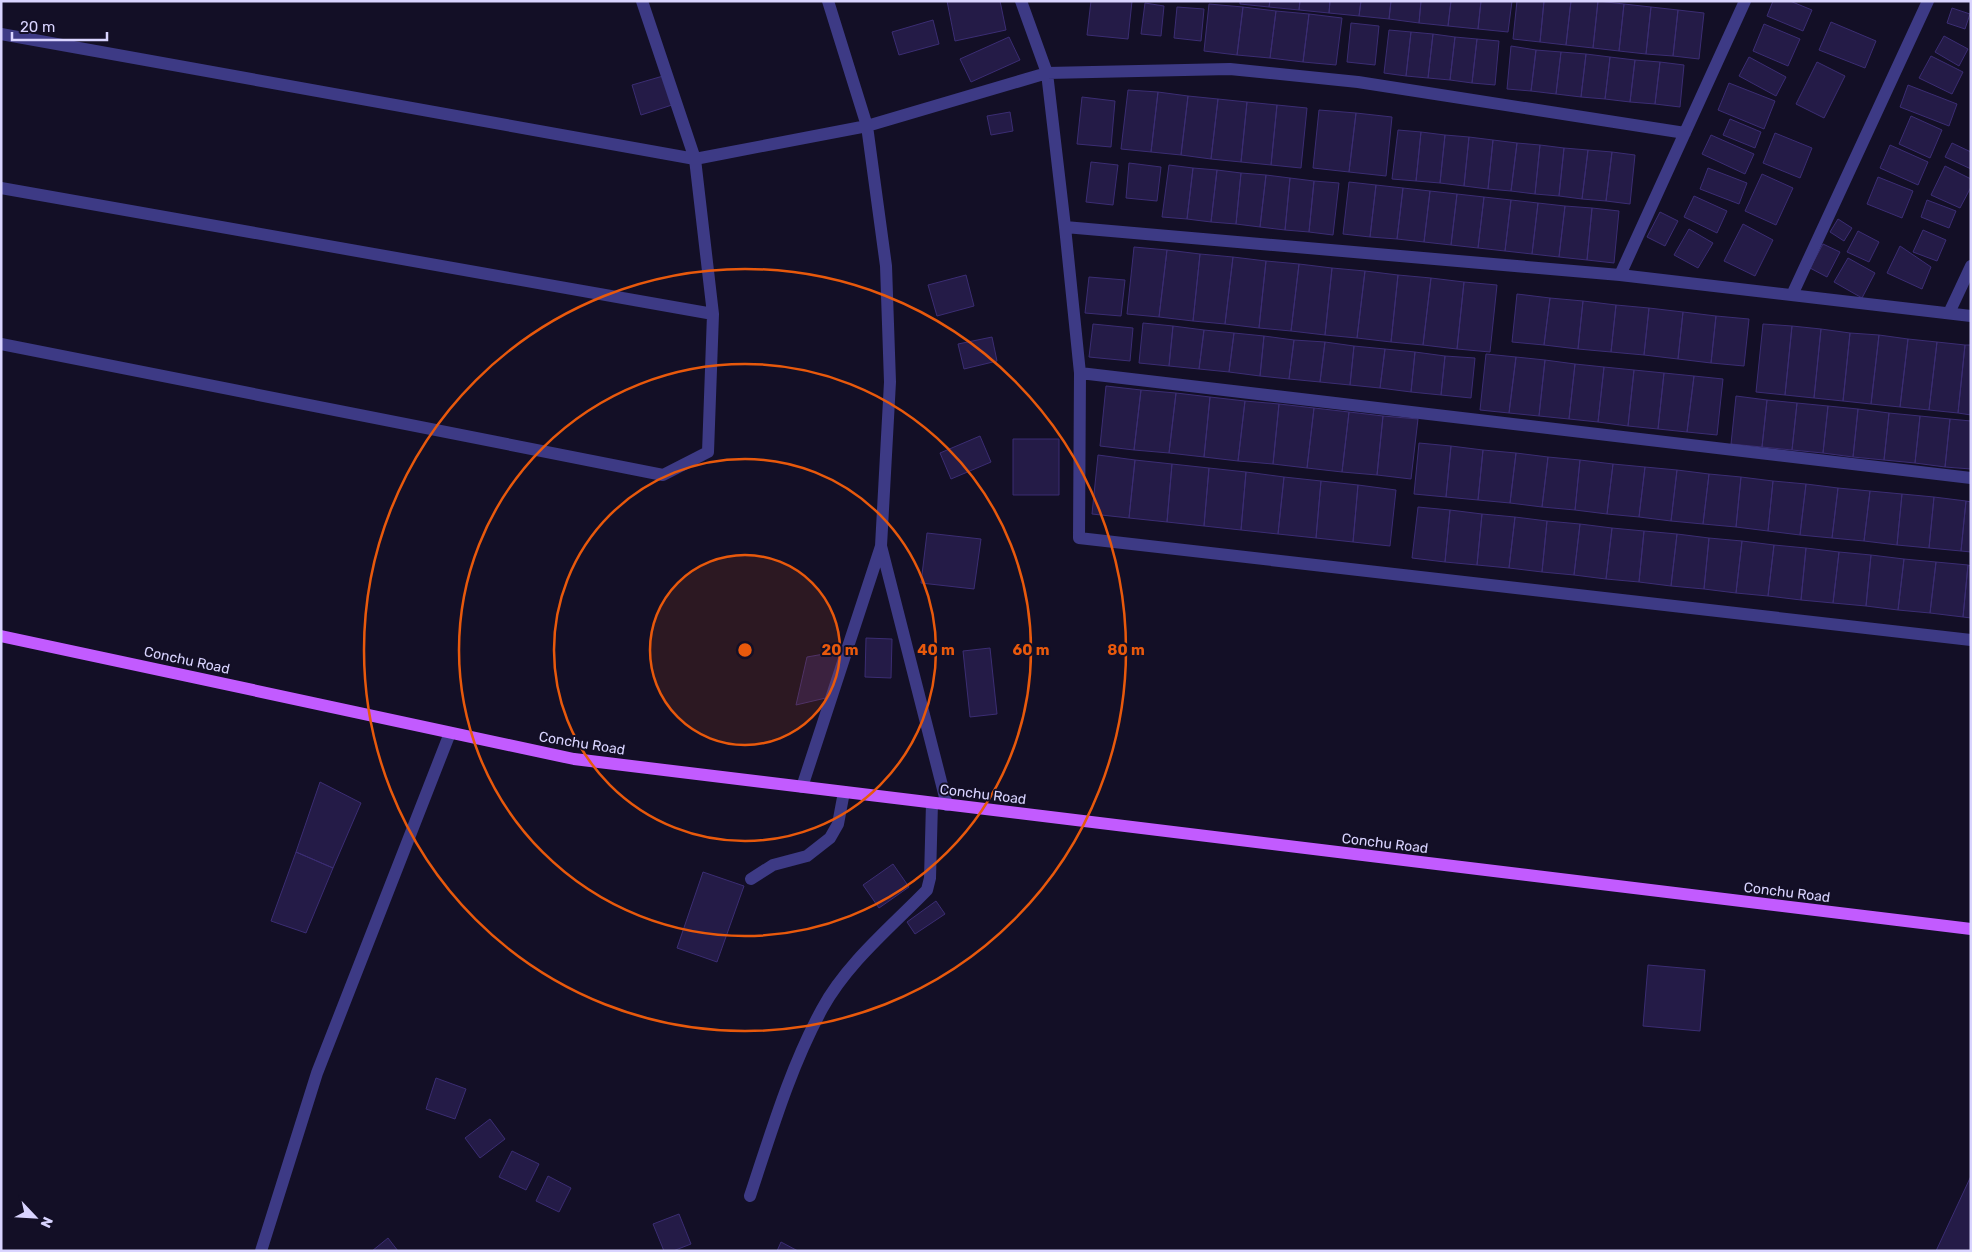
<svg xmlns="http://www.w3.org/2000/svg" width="1972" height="1252" viewBox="0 0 1972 1252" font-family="Rubik,sans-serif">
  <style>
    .building { fill: #241b47; stroke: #3b2d73 }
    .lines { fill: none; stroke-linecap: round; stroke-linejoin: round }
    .minor { stroke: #3d3a85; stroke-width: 12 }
    .major { stroke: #c25bff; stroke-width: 12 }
    .ring { fill: none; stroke: #e8590c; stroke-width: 2.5 }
    .labels { text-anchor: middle; stroke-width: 4; stroke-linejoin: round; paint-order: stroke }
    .street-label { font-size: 14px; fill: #d9d4ff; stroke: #130f26 }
    .centre { fill: #e8590c; stroke: #130f26; stroke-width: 2.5 }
    .ring-label { font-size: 15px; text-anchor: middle; font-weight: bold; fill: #e8590c; stroke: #130f26; stroke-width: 4; stroke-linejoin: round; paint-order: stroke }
  </style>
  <rect width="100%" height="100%" fill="#130f26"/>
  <path class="building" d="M947 1H1000L1006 30 955 41Z
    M1091 1H1132L1128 39 1087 35Z
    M1240 1H1270L1269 7 1240 4Z
    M1270 1H1300L1299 10 1269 7Z
    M1300 1H1330L1329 13 1299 10Z
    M1330 1H1361L1359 16 1329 13Z
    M1361 1H1391L1389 19 1359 16Z
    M1391 1H1421L1419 23 1389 19Z
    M1421 1H1451L1448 26 1419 23Z
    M1451 1H1481L1478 29 1448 26Z
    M1481 1H1512L1508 32 1478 29Z
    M1517 1H1544L1540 42 1513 39Z
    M1544 1H1571L1566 45 1540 42Z
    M1571 1H1598L1593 48 1566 45Z
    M1598 1 1624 4 1619 51 1593 48Z
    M1773 1H1790L1812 10 1803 31 1767 16Z
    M1145 3 1164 6 1161 36 1141 34Z
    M1209 4 1243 7 1237 55 1204 51Z
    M1624 4 1651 7 1646 54 1619 51Z
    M1177 7 1204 9 1201 41 1174 38Z
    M1243 7 1276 11 1270 58 1237 55Z
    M1651 7 1678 10 1673 56 1646 54Z
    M1952 8 1970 14 1965 29 1947 23Z
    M1678 10 1704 13 1699 59 1673 56Z
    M1276 11 1309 14 1303 62 1270 58Z
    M1309 14 1342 18 1336 65 1303 62Z
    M933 20 939 44 899 55 892 32Z
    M1831 22 1876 41 1865 68 1819 50Z
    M1351 23 1379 26 1375 65 1347 62Z
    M1764 24 1800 39 1788 66 1753 51Z
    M1389 30 1411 32 1406 76 1384 73Z
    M1411 32 1433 34 1428 78 1406 76Z
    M1433 34 1455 37 1450 80 1428 78Z
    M1944 36 1968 49 1959 66 1935 52Z
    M1009 37 1020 60 971 82 960 59Z
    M1455 37 1477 39 1472 83 1450 80Z
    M1477 39 1499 41 1495 85 1472 83Z
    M1511 46 1536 50 1531 91 1507 89Z
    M1536 50 1561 52 1556 94 1531 91Z
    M1561 52 1586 54 1581 97 1556 94Z
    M1586 54 1610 57 1605 99 1581 97Z
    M1931 56 1963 72 1952 94 1919 78Z
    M1610 57 1635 60 1630 102 1605 99Z
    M1749 57 1786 77 1776 96 1739 76Z
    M1635 60 1660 62 1655 104 1630 102Z
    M1660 62 1684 65 1680 107 1655 104Z
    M1817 62 1845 76 1824 118 1796 104Z
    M663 76 672 105 641 115 632 85Z
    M1729 83 1775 101 1764 129 1718 110Z
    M1908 85 1957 104 1949 126 1900 107Z
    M1128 90 1158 92 1151 152 1121 149Z
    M1158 92 1188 96 1181 155 1151 152Z
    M1188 96 1218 99 1211 159 1181 155Z
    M1082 97 1115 101 1111 147 1077 144Z
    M1218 99 1247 102 1241 162 1211 159Z
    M1247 102 1277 105 1271 165 1241 162Z
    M1277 105 1307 108 1301 168 1271 165Z
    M1319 110 1356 113 1349 172 1313 168Z
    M1010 112 1013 131 991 135 987 116Z
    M1356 113 1392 117 1386 176 1349 172Z
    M1911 116 1942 130 1930 158 1899 144Z
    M1730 119 1761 132 1755 148 1723 135Z
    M1398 130 1421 132 1416 181 1392 179Z
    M1421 132 1445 135 1440 183 1416 181Z
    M1775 133 1812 148 1800 178 1763 163Z
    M1445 135 1469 137 1464 186 1440 183Z
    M1711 135 1754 154 1745 174 1702 154Z
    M1469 137 1493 140 1488 189 1464 186Z
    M1493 140 1517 143 1511 191 1488 189Z
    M1517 143 1540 145 1535 194 1511 191Z
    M1952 143 1971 152V169L1945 157Z
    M1540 145 1564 148 1559 196 1535 194Z
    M1890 145 1928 162 1918 185 1880 168Z
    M1564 148 1588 150 1582 199 1559 196Z
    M1588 150 1612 152 1606 201 1582 199Z
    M1612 152 1635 155 1630 204 1606 201Z
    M1091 162 1118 165 1113 205 1086 202Z
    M1129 163 1161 167 1157 201 1126 198Z
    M1169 165 1193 168 1187 219 1162 217Z
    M1945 166 1971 179V187L1960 208 1931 195Z
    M1193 168 1217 170 1211 222 1187 219Z
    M1708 168 1747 183 1739 204 1700 189Z
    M1217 170 1241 173 1236 224 1211 222Z
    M1241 173 1266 175 1260 227 1236 224Z
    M1762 174 1793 188 1776 225 1745 211Z
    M1266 175 1290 178 1285 230 1260 227Z
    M1878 177 1913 191 1902 218 1867 204Z
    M1290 178 1314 181 1309 232 1285 230Z
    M1314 181 1339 183 1333 235 1309 232Z
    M1349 182 1376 185 1370 237 1343 234Z
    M1376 185 1403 188 1397 239 1370 237Z
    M1403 188 1430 191 1424 242 1397 239Z
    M1430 191 1457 194 1451 245 1424 242Z
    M1457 194 1484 197 1478 248 1451 245Z
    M1694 196 1727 211 1717 233 1684 217Z
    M1484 197 1511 200 1505 251 1478 248Z
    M1511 200 1538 203 1532 254 1505 251Z
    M1927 200 1956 211 1949 228 1921 217Z
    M1538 203 1565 206 1559 257 1532 254Z
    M1565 206 1592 208 1587 260 1559 257Z
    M1592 208 1619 211 1614 263 1587 260Z
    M1660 212 1678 221 1665 246 1647 237Z
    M1838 219 1852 228 1844 241 1830 232Z
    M1743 224 1773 240 1755 276 1724 261Z
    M1689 229 1713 243 1698 268 1674 255Z
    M1923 230 1946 240 1937 261 1913 252Z
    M1858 231 1879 242 1869 262 1847 252Z
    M1823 244 1840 252 1827 277 1810 268Z
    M1900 246 1931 267 1922 289 1887 273Z
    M1134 247 1167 250 1159 317 1127 314Z
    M1167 250 1200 254 1193 321 1159 317Z
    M1200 254 1233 257 1225 324 1193 321Z
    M1233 257 1266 261 1259 328 1225 324Z
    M1848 258 1875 273 1862 298 1834 282Z
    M1266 261 1299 264 1291 331 1259 328Z
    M1299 264 1332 268 1325 335 1291 331Z
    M1332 268 1365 271 1357 338 1325 335Z
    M1365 271 1398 275 1391 342 1357 338Z
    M966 275 974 306 937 316 928 285Z
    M1398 275 1431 278 1423 345 1391 342Z
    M1089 277 1125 280 1121 316 1085 313Z
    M1431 278 1464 282 1457 349 1423 345Z
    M1464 282 1497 285 1490 352 1457 349Z
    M1517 294 1550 298 1544 345 1512 342Z
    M1550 298 1583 301 1578 349 1544 345Z
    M1583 301 1616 305 1611 352 1578 349Z
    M1616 305 1649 308 1644 355 1611 352Z
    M1649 308 1683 312 1678 359 1644 355Z
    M1683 312 1716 316 1711 363 1678 359Z
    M1716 316 1749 319 1744 366 1711 363Z
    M1143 323 1173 326 1169 366 1139 363Z
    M1093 324 1133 328 1130 361 1089 357Z
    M1763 324 1792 326 1785 395 1756 392Z
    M1173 326 1204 330 1199 369 1169 366Z
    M1792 326 1821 329 1814 398 1785 395Z
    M1821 329 1850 333 1843 401 1814 398Z
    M1204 330 1234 333 1229 372 1199 369Z
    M1234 333 1264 336 1260 376 1229 372Z
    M1850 333 1879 335 1871 404 1843 401Z
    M1879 335 1908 339 1900 407 1871 404Z
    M1264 336 1294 340 1289 379 1260 376Z
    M992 337 997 361 964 369 958 344Z
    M1908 339 1937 342 1929 410 1900 407Z
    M1294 340 1325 342 1320 382 1289 379Z
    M1325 342 1354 346 1350 385 1320 382Z
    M1937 342 1965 345 1958 413 1929 410Z
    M1965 345H1971V415L1958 413Z
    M1354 346 1385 349 1380 388 1350 385Z
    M1385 349 1415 352 1411 392 1380 388Z
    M1415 352 1445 356 1441 395 1411 392Z
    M1486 354 1516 357 1509 413 1480 410Z
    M1445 356 1475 358 1471 398 1441 395Z
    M1516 357 1545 360 1539 416 1509 413Z
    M1545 360 1575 364 1569 419 1539 416Z
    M1575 364 1604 367 1598 422 1569 419Z
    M1604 367 1634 370 1628 426 1598 422Z
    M1634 370 1664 373 1658 429 1628 426Z
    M1664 373 1694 376 1687 432 1658 429Z
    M1694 376 1723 379 1717 435 1687 432Z
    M1106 386 1141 390 1134 450 1100 446Z
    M1141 390 1176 393 1169 453 1134 450Z
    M1176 393 1210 397 1204 457 1169 453Z
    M1736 396 1767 400 1762 447 1731 444Z
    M1210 397 1245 401 1238 461 1204 457Z
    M1767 400 1797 403 1792 450 1762 447Z
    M1245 401 1279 404 1273 464 1238 461Z
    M1797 403 1828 406 1823 453 1792 450Z
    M1279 404 1314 408 1307 468 1273 464Z
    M1828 406 1858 409 1853 457 1823 453Z
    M1314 408 1349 412 1342 472 1307 468Z
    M1858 409 1889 413 1884 460 1853 457Z
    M1349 412 1383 416 1377 475 1342 472Z
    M1889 413 1920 416 1915 463 1884 460Z
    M1383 416 1418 419 1411 479 1377 475Z
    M1920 416 1950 419 1945 467 1915 463Z
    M1950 419 1971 421V469L1945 467Z
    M980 436 991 462 951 479 940 453Z
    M1013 439H1059V495H1013Z
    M1419 443 1451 446 1446 497 1414 494Z
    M1451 446 1483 450 1478 500 1446 497Z
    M1483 450 1516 453 1510 503 1478 500Z
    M1516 453 1548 457 1542 507 1510 503Z
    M1098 455 1135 460 1129 518 1092 514Z
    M1548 457 1580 460 1575 510 1542 507Z
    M1135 460 1172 464 1167 522 1129 518Z
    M1580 460 1613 464 1607 514 1575 510Z
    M1172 464 1209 468 1204 526 1167 522Z
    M1613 464 1645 467 1639 517 1607 514Z
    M1645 467 1677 470 1671 521 1639 517Z
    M1209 468 1246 472 1241 530 1204 526Z
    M1677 470 1709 474 1703 524 1671 521Z
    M1246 472 1284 477 1278 534 1241 530Z
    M1709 474 1741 477 1736 527 1703 524Z
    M1284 477 1321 481 1316 538 1278 534Z
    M1741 477 1773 481 1768 531 1736 527Z
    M1321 481 1358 485 1353 542 1316 538Z
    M1773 481 1806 484 1800 535 1768 531Z
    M1806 484 1838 488 1832 538 1800 535Z
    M1358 485 1396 490 1390 546 1353 542Z
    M1838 488 1870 491 1864 541 1832 538Z
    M1870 491 1902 494 1897 545 1864 541Z
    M1902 494 1934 497 1929 548 1897 545Z
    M1934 497 1966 501 1961 551 1929 548Z
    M1966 501 1971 502V552L1961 551Z
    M1418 507 1450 510 1445 562 1412 558Z
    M1450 510 1482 514 1477 565 1445 562Z
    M1482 514 1515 517 1509 568 1477 565Z
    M1515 517 1547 521 1542 572 1509 568Z
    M1547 521 1580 524 1574 575 1542 572Z
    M1580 524 1612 528 1606 579 1574 575Z
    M1612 528 1644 531 1639 582 1606 579Z
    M1644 531 1677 534 1671 586 1639 582Z
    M927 533 981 539 974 589 921 583Z
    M1677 534 1709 538 1704 589 1671 586Z
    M1709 538 1742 541 1736 593 1704 589Z
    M1742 541 1774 545 1768 596 1736 593Z
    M1774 545 1806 548 1801 600 1768 596Z
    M1806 548 1839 552 1833 603 1801 600Z
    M1839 552 1871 555 1866 606 1833 603Z
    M1871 555 1904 559 1898 610 1866 606Z
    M1904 559 1936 562 1930 613 1898 610Z
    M1936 562 1968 565 1963 617 1930 613Z
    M1968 565 1971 566V618L1963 617Z
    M866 638 892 639 891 678 865 677Z
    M990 648 997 714 970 717 963 651Z
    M841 651 830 697 796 705 807 657Z
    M320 782 361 803 333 868 296 852Z
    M296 852 333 868 306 933 271 921Z
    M893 864 909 887 879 908 863 885Z
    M703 872 744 886 717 962 677 948Z
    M936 901 945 914 915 934 907 922Z
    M1648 965 1705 970 1700 1031 1643 1026Z
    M436 1078 466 1089 455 1119 426 1109Z
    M490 1119 505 1139 480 1158 465 1138Z
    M512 1151 539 1164 526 1190 499 1177Z
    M548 1176 571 1188 559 1212 536 1201Z
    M1971 1176V1251H1936Z
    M679 1214 691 1244 673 1251H664L653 1224Z
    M388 1238 398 1251H372Z
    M781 1242 798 1251H777Z"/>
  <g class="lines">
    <path class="minor" d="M1021 1 1047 73 1065 227 1080 373 1079 538 1971 640
      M1 34 695 159 867 126 1047 73 1230 69 1358 82 1685 133
      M1 188 713 314
      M1065 227 1620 275 1971 316
      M1620 275 1745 1
      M1792 295 1928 1
      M1949 313 1971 266
      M1 344 663 475 708 452 713 314 695 159 642 1
      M1080 373 1971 478
      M881 546 947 805
      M802 787 881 546 890 382 886 266 867 126 828 1
      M751 879 773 865 807 856 830 838 838 824 844 792
      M750 1196C771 1133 790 1068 822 1009 847 963 891 927 927 890L930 878 932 803
      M261 1251 317 1073 450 733"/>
    <path class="major" d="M1 636 574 759 1971 929"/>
  </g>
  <circle cx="745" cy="650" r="95" fill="#e8590c" fill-opacity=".12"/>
  <g class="ring">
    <circle cx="745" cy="650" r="95"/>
    <circle cx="745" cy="650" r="191"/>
    <circle cx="745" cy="650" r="286"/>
    <circle cx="745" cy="650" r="381"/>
  </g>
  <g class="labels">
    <g class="street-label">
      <text transform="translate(187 660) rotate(12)" y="5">Conchu Road</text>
      <text transform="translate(582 743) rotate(9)" y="5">Conchu Road</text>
      <text transform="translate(983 794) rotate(7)" y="5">Conchu Road</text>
      <text transform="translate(1385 843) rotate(7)" y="5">Conchu Road</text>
      <text transform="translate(1787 892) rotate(7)" y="5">Conchu Road</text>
    </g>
  </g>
  <circle cx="745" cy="650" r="8" class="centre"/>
  <g class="ring-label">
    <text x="840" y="655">20 m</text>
    <text x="936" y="655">40 m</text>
    <text x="1031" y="655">60 m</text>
    <text x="1126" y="655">80 m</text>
  </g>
  <rect width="1972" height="1252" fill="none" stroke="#d9d4ff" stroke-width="5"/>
  <g transform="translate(35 1217) rotate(115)" stroke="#130f26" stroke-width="4" paint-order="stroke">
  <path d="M0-4L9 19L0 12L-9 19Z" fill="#d9d4ff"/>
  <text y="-8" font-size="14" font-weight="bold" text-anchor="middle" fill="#d9d4ff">N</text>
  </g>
  <path d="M12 32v8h95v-8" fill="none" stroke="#d9d4ff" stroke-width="2.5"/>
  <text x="20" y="32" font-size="15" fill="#d9d4ff" stroke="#130f26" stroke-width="4" paint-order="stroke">20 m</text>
</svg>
